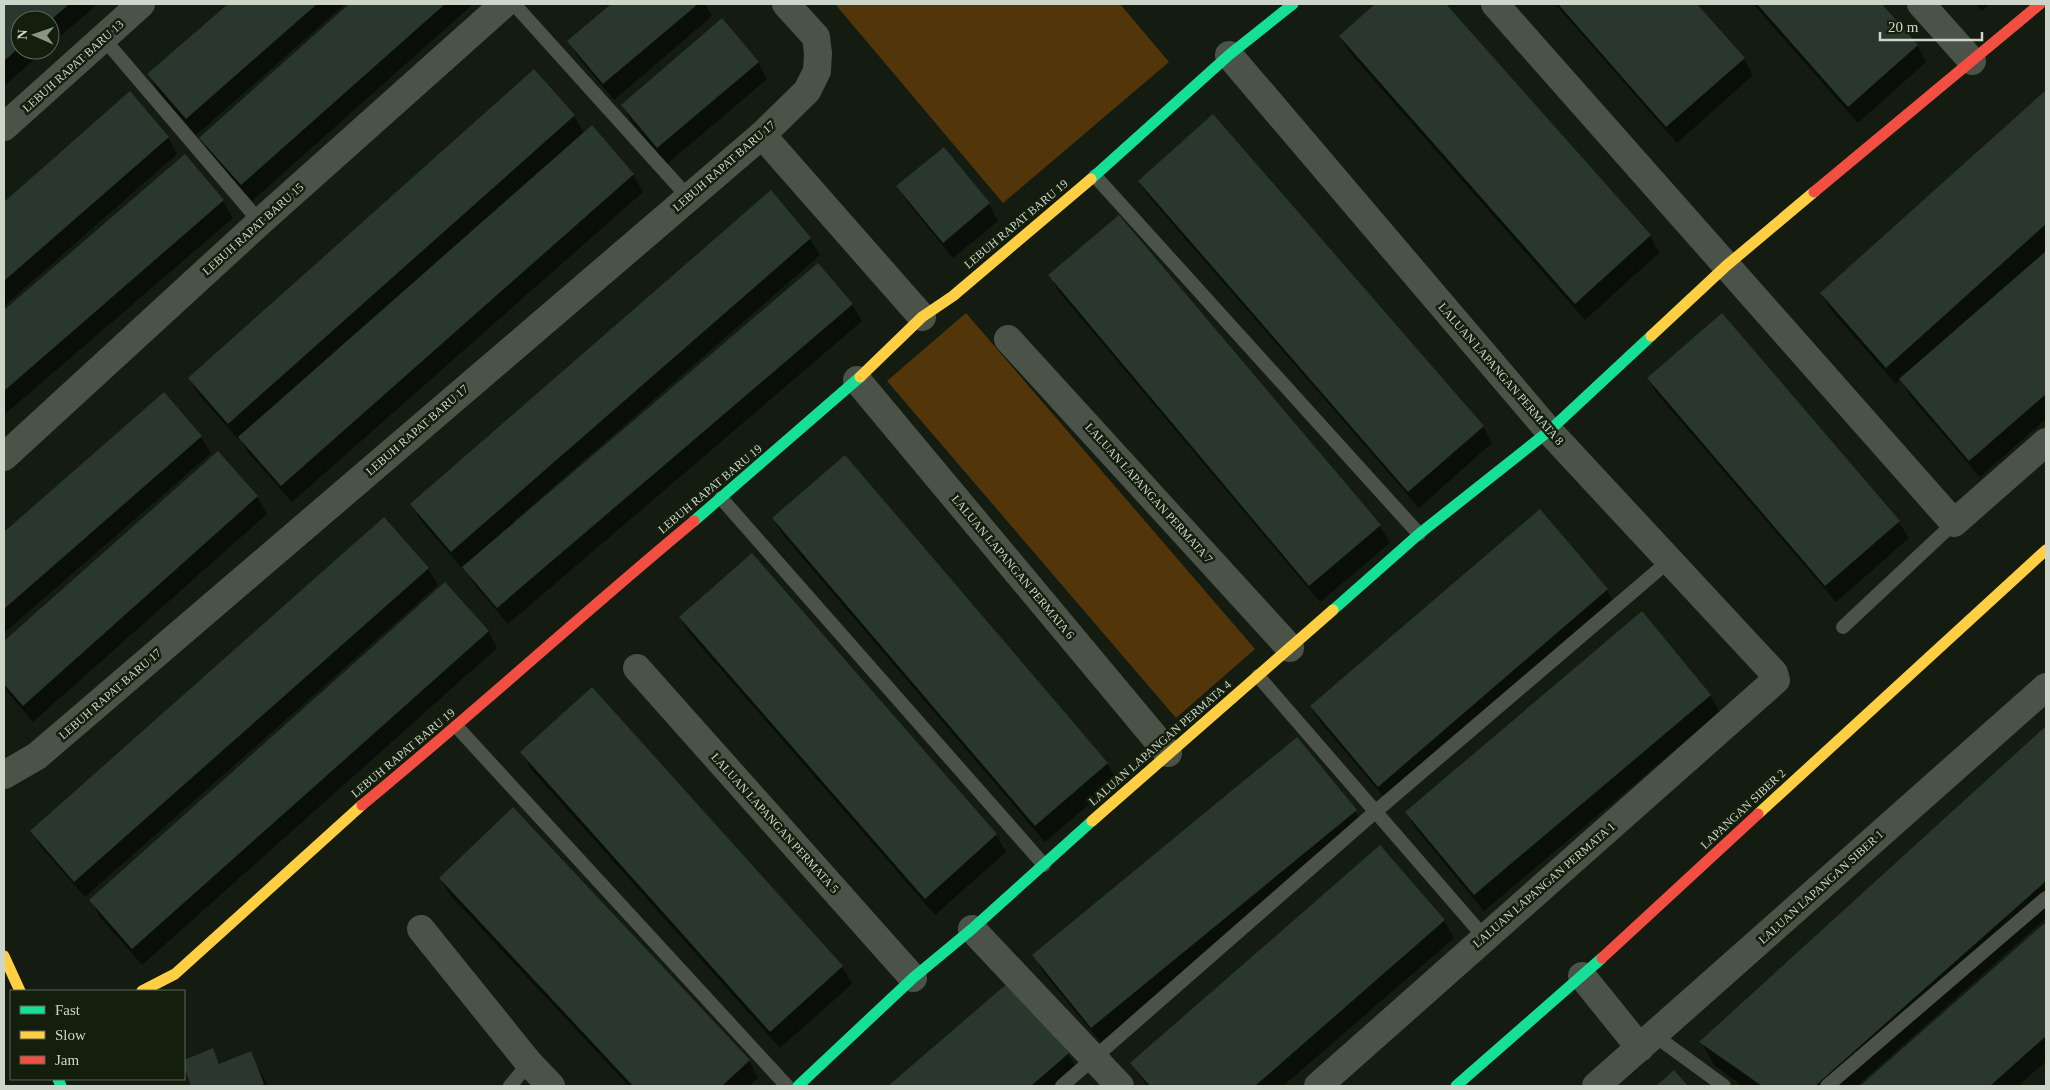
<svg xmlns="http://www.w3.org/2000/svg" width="2050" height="1090" viewBox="0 0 2050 1090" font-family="Georgia,serif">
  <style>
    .green { fill: #523609 }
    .shadow { fill: #0007 }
    .building { fill: #29372f }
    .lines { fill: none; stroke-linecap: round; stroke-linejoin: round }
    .lane { stroke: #4b5248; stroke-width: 14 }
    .street { stroke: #4b5248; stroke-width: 28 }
    .fast { stroke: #16e098; stroke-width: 11 }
    .slow { stroke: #ffcf43; stroke-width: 11 }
    .jam { stroke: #f24e42; stroke-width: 11 }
    .labels { text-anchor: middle; stroke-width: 5; stroke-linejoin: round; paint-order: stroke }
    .street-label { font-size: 12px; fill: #cdd5c9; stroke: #131f0c }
  </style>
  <rect width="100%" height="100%" fill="#141b10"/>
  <path class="green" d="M835 4H1120L1169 62 1003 203Z
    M966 313 1255 649 1176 718 887 381Z"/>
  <path class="shadow" d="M4 4H98L50 45V20H20V50H45L4 86Z
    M229 4H345L196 135 158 91 149 75Z
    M350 4H473L252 201 210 154 200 138Z
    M613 4H705L712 16 614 100 579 58 569 41Z
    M1377 4H1444L1650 236 1659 253 1585 320 1350 53 1340 37Z
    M1555 4H1695L1744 59 1753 75 1677 143Z
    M1753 4H1880L1917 45 1926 62 1858 123Z
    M1975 4H1990L1982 11Z
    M758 62 767 79 667 164 632 122 622 105Z
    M2046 91V419L1980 477 1910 396 1901 380 1896 384 1831 310 1821 293Z
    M130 93 168 137 177 154 4 306V203Z
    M574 116 584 133 592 127 633 175 643 192 292 502 249 454 240 438 239 440 199 395 189 378Z
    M185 155 223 201 233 218 4 415V311Z
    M1139 181 1483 426 1492 443 1419 508 1149 197Z
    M898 187 989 204 998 221 953 258 908 203Z
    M770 192 810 239 820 255 513 522 515 524 852 304 862 321 508 624 474 584 463 566 461 567 421 521 412 504Z
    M1119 216 1380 526 1390 543 1320 602 1059 292 1050 275Z
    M1648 379 1899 522 1909 538 1836 602 1658 395Z
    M164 394 201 437 211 453 4 633V533Z
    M218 453 257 497 267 514 33 722 4 688V643Z
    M773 519 1107 763 1117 780 1045 842 783 535Z
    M752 555 996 835 1006 852 935 915 690 634 680 618Z
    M428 569 438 585 85 897 41 847 31 831Z
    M1607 590 1616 606 1389 803 1321 723 1311 707Z
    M488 631 497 648 142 965 100 917 91 900Z
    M592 688 842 967 852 984 780 1048 531 769 522 752Z
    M1710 696 1720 712 1484 911 1416 829 1406 812Z
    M2046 728V918L1857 1086H1743L1715 1066 1701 1042Z
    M1355 811 1365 828 1102 1044 1043 972 1034 955Z
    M1380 847 1444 921 1454 938 1283 1086H1147L1132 1064Z
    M440 878 749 1061 758 1078 749 1086H629L450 895Z
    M2046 924V1061L2018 1086H1862Z
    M1008 984 1068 1054 1078 1071 1060 1086H890Z
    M212 1050 221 1065 250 1053 268 1086H193L184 1062Z"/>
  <path class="building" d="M4 4H69L51 20H20V47L4 61Z
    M228 4H317L186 119 147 74Z
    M349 4H445L241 185 199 138Z
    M611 4H698L603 84 567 41Z
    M1375 4H1446L1651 235 1575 304 1339 36Z
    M1558 4H1697L1745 58 1666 127Z
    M1757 4H1882L1918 45 1848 107Z
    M722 18 759 62 657 148 621 105Z
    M534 69 575 115 228 424 188 378Z
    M2046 90V224L1886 368 1820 293Z
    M130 91 169 137 4 281V202Z
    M1213 114 1484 426 1408 492 1138 181Z
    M592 125 634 174 281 486 238 437Z
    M944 147 990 203 943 243 896 186Z
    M185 154 224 200 4 391V310Z
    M771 190 811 238 451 552 410 504Z
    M1119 215 1381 525 1309 586 1048 275Z
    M2046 251V394L1969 461 1899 379Z
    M818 263 853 304 497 608 462 567Z
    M1722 313 1900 521 1825 586 1647 378Z
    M164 392 202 436 4 609V532Z
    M218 451 258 496 23 706 4 684V641Z
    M845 455 1108 763 1035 826 772 518Z
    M1540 509 1608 589 1378 787 1310 706Z
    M384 517 429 568 74 882 30 831Z
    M752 553 997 834 925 899 679 617Z
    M445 582 489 631 132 949 89 900Z
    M1642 611 1711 695 1474 895 1405 812Z
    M592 687 843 966 770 1032 520 752Z
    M2046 726V881L1815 1086H1762L1699 1042Z
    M1297 737 1357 810 1091 1028 1032 955Z
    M513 807 750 1060 722 1086H633L439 878Z
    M1380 845 1445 920 1255 1086H1150L1130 1063Z
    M2046 922V1036L1990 1086H1860Z
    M1009 982 1069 1053 1031 1086H888Z
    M213 1048 219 1064 251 1051 264 1084 258 1086H191L184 1067V1060Z
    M1674 1070 1688 1086H1656Z"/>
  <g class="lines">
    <path class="lane" d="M514 4 688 197
      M104 39 260 222
      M1095 176 1419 534
      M721 498 1044 865
      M1843 627 1954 523
      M1258 676 1485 938
      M457 727 787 1086
      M1654 1035 1724 1086
      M510 1086 529 1063
      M1062 1086 1375 812 1670 560
      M1827 1086 2046 898"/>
    <path class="street" d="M1495 4 1954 523 2046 442
      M1921 4 1972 61
      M1229 55 1549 431 1774 673 1776 680 1318 1086
      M4 127 141 4
      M762 135 922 317
      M1008 339 1290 648
      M857 380 1168 753
      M4 457 260 222 504 4
      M637 668 913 978
      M4 775 37 756 762 135 807 91 817 71 818 53 816 37 786 4
      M421 929 529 1063 551 1086
      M972 929 1120 1086
      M1582 976 1640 1048
      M1596 1086 2046 687"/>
    <path class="fast" d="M1091 179 1229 55 1293 4
      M694 521 860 377
      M1333 610 1419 534 1549 431 1651 336
      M58 1079 61 1086
      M798 1086 913 978 972 929 1092 821
      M1456 1086 1602 958"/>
    <path class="slow" d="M1651 336 1726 266 1814 192
      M860 377 922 317 953 296 1091 179
      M1758 814 2046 550
      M1092 821 1333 610
      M4 956 20 991
      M142 991 175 974 362 805"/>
    <path class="jam" d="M1814 192 2040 4
      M362 805C475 712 582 614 694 521
      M1602 958 1758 814"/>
  </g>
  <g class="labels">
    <g class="street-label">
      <text transform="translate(73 66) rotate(-42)" y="4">LEBUH RAPAT BARU 13</text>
      <text transform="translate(724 166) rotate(-41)" y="4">LEBUH RAPAT BARU 17</text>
      <text transform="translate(1016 224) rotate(-40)" y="4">LEBUH RAPAT BARU 19</text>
      <text transform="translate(253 229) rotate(-42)" y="4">LEBUH RAPAT BARU 15</text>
      <text transform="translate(1501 374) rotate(49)" y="4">LALUAN LAPANGAN PERMATA 8</text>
      <text transform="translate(417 430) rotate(-41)" y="4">LEBUH RAPAT BARU 17</text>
      <text transform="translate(710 489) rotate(-40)" y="4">LEBUH RAPAT BARU 19</text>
      <text transform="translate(1149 493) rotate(48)" y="4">LALUAN LAPANGAN PERMATA 7</text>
      <text transform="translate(1013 567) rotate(50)" y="4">LALUAN LAPANGAN PERMATA 6</text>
      <text transform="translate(110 694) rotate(-41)" y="4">LEBUH RAPAT BARU 17</text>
      <text transform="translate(1160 743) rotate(-41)" y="4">LALUAN LAPANGAN PERMATA 4</text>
      <text transform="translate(403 753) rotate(-40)" y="4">LEBUH RAPAT BARU 19</text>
      <text transform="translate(1743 809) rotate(-43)" y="4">LAPANGAN SIBER 2</text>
      <text transform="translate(775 823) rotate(48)" y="4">LALUAN LAPANGAN PERMATA 5</text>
      <text transform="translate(1544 885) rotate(-41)" y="4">LALUAN LAPANGAN PERMATA 1</text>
      <text transform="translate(1821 887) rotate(-42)" y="4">LALUAN LAPANGAN SIBER 1</text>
    </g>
  </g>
  <rect width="2050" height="1090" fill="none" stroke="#cdd5c9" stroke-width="10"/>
  <rect x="10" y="990" width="175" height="90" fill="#131f0c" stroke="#5d6858"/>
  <rect x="20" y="1006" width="25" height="8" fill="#16e098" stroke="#5d6858"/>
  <text x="55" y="1015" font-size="15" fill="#cdd5c9">Fast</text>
  <rect x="20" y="1031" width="25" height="8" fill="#ffcf43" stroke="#5d6858"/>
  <text x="55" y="1040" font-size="15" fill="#cdd5c9">Slow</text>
  <rect x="20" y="1056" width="25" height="8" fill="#f24e42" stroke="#5d6858"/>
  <text x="55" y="1065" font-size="15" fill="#cdd5c9">Jam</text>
  <g transform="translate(35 35) rotate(272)"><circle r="24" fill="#131f0c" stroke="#5d6858"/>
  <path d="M0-4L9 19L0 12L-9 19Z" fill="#8c9488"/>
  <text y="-8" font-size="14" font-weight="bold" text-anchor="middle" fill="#cdd5c9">N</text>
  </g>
  <path d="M1880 32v8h102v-8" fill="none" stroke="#cdd5c9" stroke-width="2.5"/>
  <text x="1888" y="32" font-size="15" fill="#cdd5c9" stroke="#131f0c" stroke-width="4" paint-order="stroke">20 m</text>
</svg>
